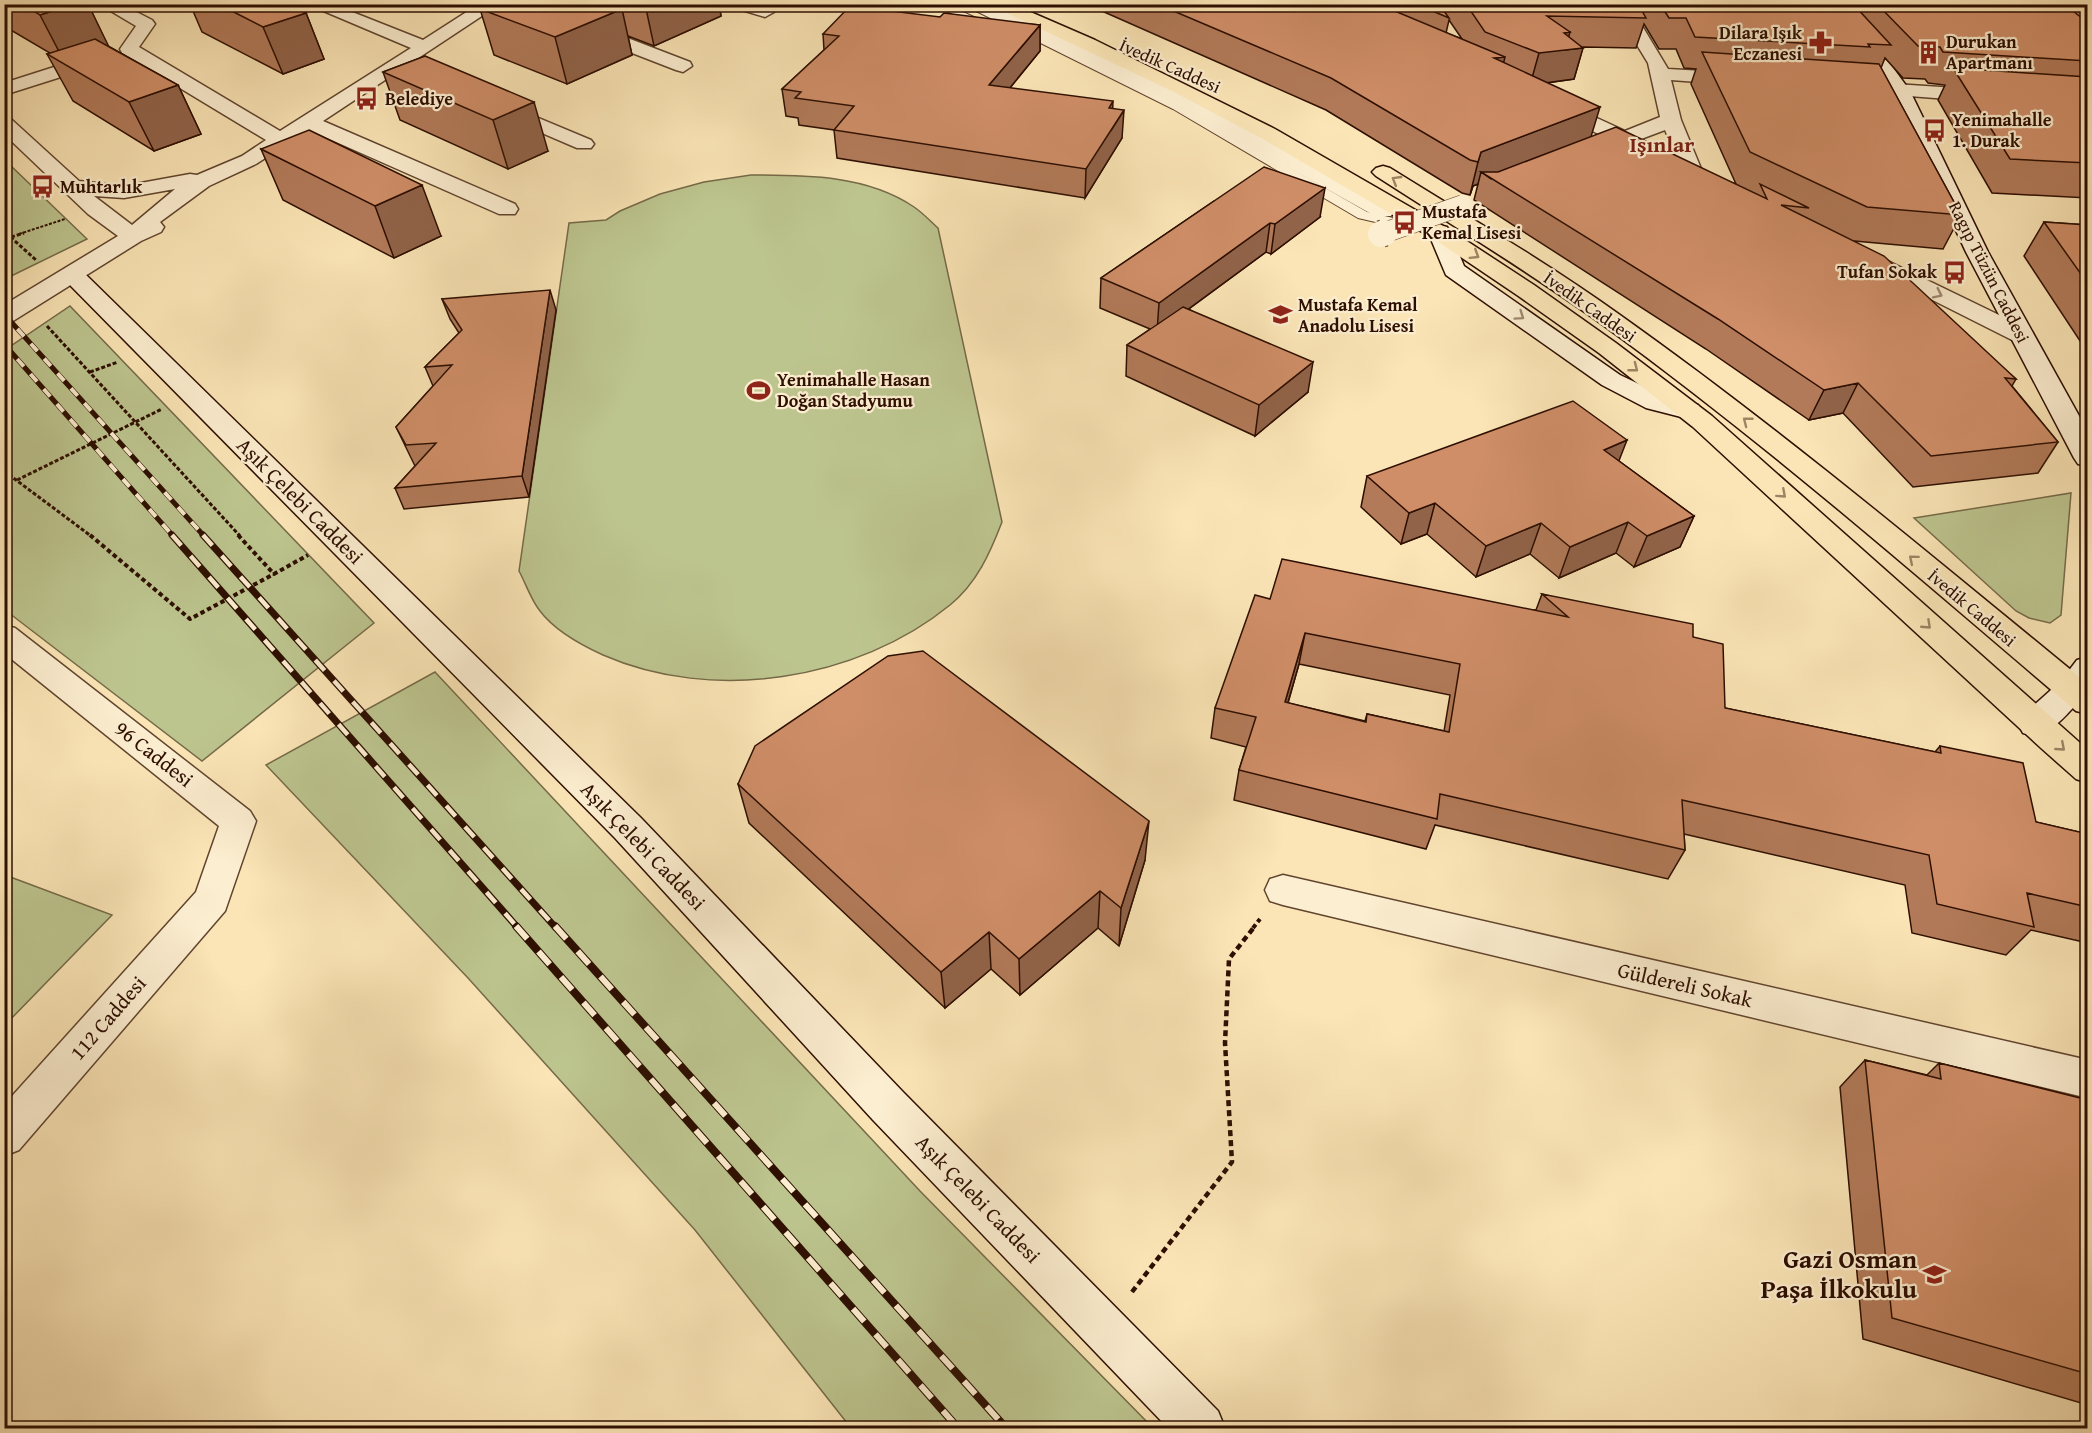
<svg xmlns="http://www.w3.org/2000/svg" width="2092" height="1433" viewBox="0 0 2092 1433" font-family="'Gentium Book Plus',serif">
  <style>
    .green { fill: #bdc58f; stroke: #756a48; stroke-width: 1.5 }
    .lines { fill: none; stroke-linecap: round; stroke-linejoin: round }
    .lane-casing { stroke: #60442e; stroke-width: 2 }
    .street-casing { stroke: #60442e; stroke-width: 3 }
    .secondary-casing { stroke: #2d0e00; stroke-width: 3 }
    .primary-casing { stroke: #2d0e00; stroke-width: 3 }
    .path-far3 { stroke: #2d0e00; stroke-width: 2; stroke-dasharray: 3 1.5; stroke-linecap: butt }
    .path-far2 { stroke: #2d0e00; stroke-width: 3; stroke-dasharray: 4 2; stroke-linecap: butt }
    .path-far1 { stroke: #2d0e00; stroke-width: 4; stroke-dasharray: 4.5 3; stroke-linecap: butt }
    .path { stroke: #2d0e00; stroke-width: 4.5; stroke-dasharray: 6 4; stroke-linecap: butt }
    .lane { fill: #fceed0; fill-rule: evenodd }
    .street { fill: #fceed0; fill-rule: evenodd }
    .secondary { fill: #fceed0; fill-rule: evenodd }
    .primary { fill: #fbe5b6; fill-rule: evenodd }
    .rail-far2-casing { stroke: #2d0e00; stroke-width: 5 }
    .rail-far1-casing { stroke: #2d0e00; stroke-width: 7 }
    .rail-casing { stroke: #2d0e00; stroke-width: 8 }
    .rail-far2 { stroke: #fceed0; stroke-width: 4; stroke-dasharray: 10; stroke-linecap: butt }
    .rail-far1 { stroke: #fceed0; stroke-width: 4.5; stroke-dasharray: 14; stroke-linecap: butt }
    .rail { stroke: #fceed0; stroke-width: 6; stroke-dasharray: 17; stroke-linecap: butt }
    .street-bridge-far1-casing { stroke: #60442e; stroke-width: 21; stroke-linecap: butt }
    .street-bridge-casing { stroke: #60442e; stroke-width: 28; stroke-linecap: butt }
    .street-bridge-far1 { stroke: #fceed0; stroke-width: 20 }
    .street-bridge { stroke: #fceed0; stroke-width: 26 }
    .wall { fill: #b27a59; stroke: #2d0e00; stroke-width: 1.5; fill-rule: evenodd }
    .shaded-wall { fill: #916349; stroke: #2d0e00; stroke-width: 1.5 }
    .building { fill: #cf8e68; stroke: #2d0e00; stroke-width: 1.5; fill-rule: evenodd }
    .oneway { stroke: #9e8464 }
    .oneway2 { stroke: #9f8972 }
    .labels { text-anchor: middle; stroke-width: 4.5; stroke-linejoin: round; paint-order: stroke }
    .far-poi-label { font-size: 18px; font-weight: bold; fill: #2d0e00; stroke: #fceed0; text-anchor: start }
    .far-street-label { font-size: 18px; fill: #2d0e00; stroke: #fceed0 }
    .street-label { font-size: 21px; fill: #2d0e00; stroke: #fceed0 }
    .far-district-label { font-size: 22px; font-weight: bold; fill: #7a1f14; stroke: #fceed0 }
    .near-poi-label { font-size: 26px; font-weight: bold; fill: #2d0e00; stroke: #fceed0; text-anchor: end }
  </style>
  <rect width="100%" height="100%" fill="#fbe5b6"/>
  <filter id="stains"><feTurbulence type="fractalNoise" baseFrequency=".00333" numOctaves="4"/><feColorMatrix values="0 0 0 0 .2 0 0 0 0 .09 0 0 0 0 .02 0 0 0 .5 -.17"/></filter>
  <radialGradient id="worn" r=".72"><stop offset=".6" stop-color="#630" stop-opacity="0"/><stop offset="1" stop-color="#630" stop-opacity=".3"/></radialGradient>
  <path class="green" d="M10 165 87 239 5 279 4 167Z
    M751 175C806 175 867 175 914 207 923 213 930 221 938 228L1002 522C990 553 977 583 950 605 857 681 712 703 603 655 581 645 555 631 540 611 531 600 526 584 519 571L569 223 606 220 620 211 660 194 704 182Z
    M70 306 374 623 202 761 5 610V350Z
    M2071 493 2061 615 2050 623 2029 618 2016 611 1914 518Z
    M435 672 920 1191 1153 1428H851L695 1230 468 978 266 765Z
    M5 875 112 915 5 1025H4Z"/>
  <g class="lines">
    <defs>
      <path id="lane" d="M930 4H945L985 22 976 24Z
        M962 4H976L1181 105 1367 212 1415 223 1417 226 1410 230 1358 218 1173 109Z"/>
      <path id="street" d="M99 4H121L152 20 155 24 139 47 280 131 411 48 307 4H332L423 40 479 4H500L323 121 515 204 518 209 515 214H499L309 130 256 164 209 186 160 222 164 227 161 232 141 241 13 321 4 323V305L118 236 88 214 4 134V117L11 119 79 181 124 186 190 174 197 175 242 156 266 140 122 53 120 49 136 26ZM175 189 132 225 94 196 124 198Z
        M514 4H539L690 62 692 66 683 72 676 70 516 8Z
        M733 4H760L774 12 765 17 735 8Z
        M969 4H993C1130 63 1261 133 1391 206L1394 211 1391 216H1375L1177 105Z
        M1612 4H1629L1668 69 1738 73 1748 79 1738 85 1671 80 1681 120 1702 171 1698 175H1684L1665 130 1641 139 1658 150 1655 154H1641L1624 146 1611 150 1604 148 1601 144 1607 138 1546 109 1543 105 1553 99 1560 101 1625 131 1660 117 1648 63Z
        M98 53 107 59 105 63 4 95V83Z
        M1864 82 1987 90 1997 96 1987 102 1857 92 1854 88 1857 84Z
        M500 102 591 140 594 144 591 148H577L493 112 490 108Z
        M1869 252 2030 330 2033 335 2030 340 2021 342 2012 340 1861 264 1857 259 1861 254Z
        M4 625 15 628 250 811 256 821 225 911 19 1150 4 1156V1105L196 892 219 826 4 653Z
        M1283 875 2088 1060V1098L1283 905 1270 901 1265 890 1270 879Z"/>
      <path id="secondary" d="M1815 4H1833L1891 65 1910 91 1988 252 2088 432V466L2078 464 2074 458 1966 252 1891 91 1877 73Z
        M1439 225 1447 227 1450 232 1464 266 1620 375 1664 396 1698 405 1702 411 1698 417 1689 419 1646 408 1602 385 1446 275 1428 232 1431 227Z
        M73 268 81 270 641 818 903 1092 1218 1411 1225 1428H1168L873 1120 615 838 65 280 61 275 65 270Z
        M2088 657V692L2083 697C2066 714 2049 741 2023 733L2018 724 2023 715 2061 681 2077 660Z"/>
      <path id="primary" d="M988 4H1012L1095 40 1275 129 1450 230 1534 285 1616 343 1712 416 2088 750V783L2076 779 2041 748 1693 427 1599 353 1517 295 1434 239 1261 138 1172 91Z
        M1383 166 1390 168C1467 216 1546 262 1620 315 1782 430 1934 558 2088 684V714L2076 711C1921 579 1768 445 1603 325 1529 272 1452 225 1376 176L1372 172 1376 168Z"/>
    </defs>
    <use href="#lane" class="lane-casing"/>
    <use href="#street" class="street-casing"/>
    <use href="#secondary" class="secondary-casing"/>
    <use href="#primary" class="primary-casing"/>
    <path class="path-far3" d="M4 231 8 234
      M19 234 65 219"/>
    <path class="path-far2" d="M6 233 36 260
      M11 237 24 233
      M47 326 240 536
      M90 372 118 362
      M4 471 91 536
      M17 480 162 409"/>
    <path class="path-far1" d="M90 535 190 619 274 574
      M238 535 274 574 308 555
      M1253 928 1260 919"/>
    <path class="path" d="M1132 1292 1232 1162 1225 1043 1229 959 1255 926"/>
    <use href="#lane" class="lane"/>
    <use href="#street" class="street"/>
    <use href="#secondary" class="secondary"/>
    <use href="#primary" class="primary"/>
    <defs>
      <path id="rail-far2" d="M4 314 204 536
        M4 344 173 536"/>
      <path id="rail-far1" d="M172 535 518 928
        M203 535 556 928"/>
      <path id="rail" d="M516 926 958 1428
        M555 926 1006 1428"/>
    </defs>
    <use href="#rail-far2" class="rail-far2-casing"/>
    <use href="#rail-far1" class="rail-far1-casing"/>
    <use href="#rail" class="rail-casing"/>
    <use href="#rail-far2" class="rail-far2"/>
    <use href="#rail-far1" class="rail-far1"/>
    <use href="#rail" class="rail"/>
    <defs>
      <path id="street-bridge-far1" d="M1381 234 1463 205"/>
      <path id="street-bridge" d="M1381 234 1384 233"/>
    </defs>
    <use href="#street-bridge-far1" class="street-bridge-far1-casing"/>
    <use href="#street-bridge" class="street-bridge-casing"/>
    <use href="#street-bridge-far1" class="street-bridge-far1"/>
    <use href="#street-bridge" class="street-bridge"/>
  </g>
  <path class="wall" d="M4 4H88L108 46 178 85 201 134 154 151 73 101 47 54 50 53 4 26Z
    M190 4H289L306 13 324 59 283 74 202 32Z
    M492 4H719L721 16 654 46 628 36 632 55 567 84 494 55 480 9Z
    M1086 4H2088V198L1992 193 1938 100 1945 85 1928 83 1925 79 1903 78 1885 58 1881 68 1961 215 1943 249 1854 241 2016 379 2012 386 2058 442 2038 473 1913 487 1843 413 1809 420 1706 349 1474 200 1478 184 1473 186 1470 195 1462 193 1326 110ZM1449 20 1462 39 1446 33ZM1644 24 1659 49H1676L1684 68 1696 69 1691 84 1736 184 1591 137 1546 83 1574 79 1583 47 1636 48Z
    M940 17 1040 25V51L1010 88 1112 109 1122 138 1085 198 837 158 834 130 799 125 798 118 786 116 782 89 824 50 823 34Z
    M425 56 548 151 508 169 400 120 383 72Z
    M261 149 441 236 394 258 283 200Z
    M1214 201 1320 217 1271 254 1266 252 1189 309 1308 392 1255 436 1126 376 1127 345 1150 329 1100 308 1101 278Z
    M2044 222 2088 225V353L2024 256Z
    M442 299 556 310 529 497 404 509 395 488 415 466 396 427 433 386 425 367 459 333 450 319Z
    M1619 461 1694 516 1680 547 1634 567 1616 553 1559 578 1530 554 1476 577 1427 534 1401 544 1361 507 1367 476Z
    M1542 594 1693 637 1725 708 1935 752 1940 746 2036 822 2088 834V943L2031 930 2006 955 1912 933 1905 885 1684 834 1685 850 1668 879 1435 825 1426 849 1234 800 1239 770 1246 747 1211 738 1215 708 1270 599 1536 610ZM1299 664 1450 695 1444 731 1367 714 1365 721 1288 703Z
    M738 784 1145 860 1119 946 1098 928 1020 995 991 969 945 1008 749 823Z
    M1865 1060 1927 1075 1939 1063 2088 1100V1405L1863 1339 1840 1087Z"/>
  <path class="shaded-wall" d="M74 4H88L109 47 64 61 40 15Z
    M645 4H719L721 16 654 46Z
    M622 9 632 55 567 84 555 37Z
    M306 13 324 59 283 74 263 27Z
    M1040 25V51L990 112 989 85Z
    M1570 32 1565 50 1583 48 1574 79 1530 85 1539 53 1564 33Z
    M1505 57 1497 89 1494 58Z
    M178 85 201 134 154 151 129 102Z
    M1113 101 1112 129 1124 110 1122 138 1085 198 1086 169 1109 108Z
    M534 102 548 151 508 169 493 120Z
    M1600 107 1590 140 1491 179 1481 172 1478 184 1473 186 1470 195 1478 162 1481 152Z
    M422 185 441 236 394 258 375 206Z
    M1325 188 1320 217 1271 254 1275 224Z
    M1270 223 1266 252 1157 332 1159 303Z
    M550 290 556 310 529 497 522 476Z
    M1313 362 1308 392 1255 436 1259 405Z
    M1858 383 1843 413 1809 420 1824 390Z
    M1627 440 1615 471 1604 450Z
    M1435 503 1427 534 1401 544 1409 513Z
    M1694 516 1680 547 1634 567 1647 536Z
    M1628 522 1616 553 1559 578 1570 547Z
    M1541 523 1530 554 1476 577 1486 546Z
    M1305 633 1299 664 1279 733 1285 702Z
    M1149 821 1145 860 1119 946 1121 908Z
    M1100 891 1098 928 1020 995 1019 959Z
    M989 932 991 969 945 1008 941 972Z"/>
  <path class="building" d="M22 4H74L40 15Z
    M218 4H289L306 13 263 27Z
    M492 4H609L622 9 555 37 480 9Z
    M1157 4H1378L1505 57 1494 58 1600 107 1481 152 1478 162 1470 160 1331 78Z
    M1416 4H1439L1449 18Z
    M1466 4H1638L1646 18 1547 16 1570 32 1564 33 1583 48 1539 53 1485 32Z
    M1660 4H1853L1891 45 1868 44 1870 47 1695 37 1686 18H1669Z
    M1877 4H2064L2088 23V61L1943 52 1940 47 1918 46Z
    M850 6 940 17 944 13 1040 25 989 85 1113 101 1109 108 1124 110 1086 169 834 130 854 106 795 98 801 92 782 89 839 36 823 34Z
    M95 39 178 85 129 102 47 54Z
    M1702 52 1879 64 1961 215 1867 207 1750 152Z
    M425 56 534 102 493 120 383 72Z
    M1953 68 2088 77V163L2010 159Z
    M1616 127 1767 199 1760 184 1809 208 1781 205 1884 256 2016 379 2005 378 2058 442 1931 456 1858 383 1824 390 1718 319 1481 172H1498Z
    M309 130 422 185 375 206 261 149Z
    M1264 167 1325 188 1275 224 1270 223 1159 303 1101 278Z
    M2044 222 2088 225V284Z
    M550 290 522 476 395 488 436 443 406 445 396 427 452 365 425 367 462 330 442 299Z
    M1183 307 1313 362 1259 405 1127 345Z
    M1573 401 1627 440 1604 450 1694 516 1647 536 1628 522 1570 547 1541 523 1486 546 1435 503 1409 513 1367 476Z
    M1282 559 1568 617 1542 594 1693 624V637L1723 644 1725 708 1941 753 1940 746 2023 763 2036 822 2088 834V907L2027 893 2034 927 1937 904 1929 855 1682 800 1685 850 1440 794 1437 819 1239 770 1256 717 1215 708 1255 595 1270 599ZM1305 633 1460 664 1449 732 1367 714 1366 722 1285 702Z
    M923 651 1149 821 1121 908 1100 891 1019 959 989 932 941 972 738 784 755 746 888 656Z
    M1865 1060 1941 1079 1939 1063 2088 1100V1374L1892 1318Z"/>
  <defs><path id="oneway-chevron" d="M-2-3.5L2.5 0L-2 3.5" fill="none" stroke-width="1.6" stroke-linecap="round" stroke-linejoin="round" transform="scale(1.5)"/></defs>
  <g class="oneway">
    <use href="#oneway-chevron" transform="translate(1396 180) rotate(-149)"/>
    <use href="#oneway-chevron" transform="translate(1475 255) rotate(32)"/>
    <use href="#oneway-chevron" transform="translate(1634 368) rotate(38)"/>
    <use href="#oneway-chevron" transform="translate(1747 421) rotate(-142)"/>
    <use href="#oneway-chevron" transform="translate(1782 494) rotate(42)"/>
    <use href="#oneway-chevron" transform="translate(1913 559) rotate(-140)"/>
    <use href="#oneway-chevron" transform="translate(1927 625) rotate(43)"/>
    <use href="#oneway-chevron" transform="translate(2061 747) rotate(41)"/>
  </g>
  <g class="oneway2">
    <use href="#oneway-chevron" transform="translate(1938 294) rotate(26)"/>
    <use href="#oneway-chevron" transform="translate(1520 316) rotate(35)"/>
  </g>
  <defs>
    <symbol id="pharmacy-bare" viewBox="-9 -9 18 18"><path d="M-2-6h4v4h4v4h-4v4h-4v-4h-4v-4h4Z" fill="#8f2418" stroke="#fceed0" stroke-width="2.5" paint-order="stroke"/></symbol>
    <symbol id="building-bare" viewBox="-9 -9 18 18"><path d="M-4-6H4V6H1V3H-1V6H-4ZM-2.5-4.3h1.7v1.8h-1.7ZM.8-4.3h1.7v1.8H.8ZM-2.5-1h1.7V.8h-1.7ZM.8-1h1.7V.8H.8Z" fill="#8f2418" stroke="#fceed0" stroke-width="2.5" paint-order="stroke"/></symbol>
    <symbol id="bus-bare" viewBox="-9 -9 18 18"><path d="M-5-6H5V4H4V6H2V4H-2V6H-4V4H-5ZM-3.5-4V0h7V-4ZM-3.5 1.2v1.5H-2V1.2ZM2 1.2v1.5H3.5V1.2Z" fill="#8f2418" stroke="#fceed0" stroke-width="2.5" paint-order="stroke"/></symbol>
    <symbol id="school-bare" viewBox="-9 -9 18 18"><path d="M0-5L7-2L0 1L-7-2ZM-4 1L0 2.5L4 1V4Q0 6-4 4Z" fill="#8f2418" stroke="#fceed0" stroke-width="2.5" paint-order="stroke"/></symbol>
    <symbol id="stadium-bare" viewBox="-9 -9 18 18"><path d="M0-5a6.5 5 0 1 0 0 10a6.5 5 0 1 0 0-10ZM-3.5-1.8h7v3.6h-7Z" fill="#8f2418" stroke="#fceed0" stroke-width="2.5" paint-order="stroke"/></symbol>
  </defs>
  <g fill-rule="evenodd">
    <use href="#pharmacy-bare" x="1804" y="26" width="33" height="33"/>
    <use href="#building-bare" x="1912" y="36" width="33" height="33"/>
    <use href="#bus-bare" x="350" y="82" width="33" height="33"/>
    <use href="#bus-bare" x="1918" y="114" width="33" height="33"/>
    <use href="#bus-bare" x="26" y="170" width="33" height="33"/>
    <use href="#bus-bare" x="1388" y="206" width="33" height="33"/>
    <use href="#bus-bare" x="1938" y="256" width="33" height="33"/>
    <use href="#school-bare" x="1264" y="298" width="33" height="33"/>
    <use href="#stadium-bare" x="742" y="374" width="33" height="33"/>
    <use href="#school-bare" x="1918" y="1258" width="33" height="33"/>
  </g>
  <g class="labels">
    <g class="far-poi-label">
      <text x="1802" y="39" text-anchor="end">Dilara Işık<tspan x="1802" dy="21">Eczanesi</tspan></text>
      <text x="1946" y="48">Durukan<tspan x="1946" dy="21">Apartmanı</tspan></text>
      <text x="385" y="105">Belediye</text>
      <text x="1952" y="126">Yenimahalle<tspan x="1952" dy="21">1. Durak</tspan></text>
      <text x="60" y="193">Muhtarlık</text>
      <text x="1422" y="218">Mustafa<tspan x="1422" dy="21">Kemal Lisesi</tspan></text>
      <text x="1937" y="278" text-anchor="end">Tufan Sokak</text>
      <text x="1298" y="311">Mustafa Kemal<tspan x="1298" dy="21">Anadolu Lisesi</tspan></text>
      <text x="777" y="386">Yenimahalle Hasan<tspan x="777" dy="21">Doğan Stadyumu</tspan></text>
    </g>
    <g class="far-street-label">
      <text transform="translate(1170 66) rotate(24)" y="6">İvedik Caddesi</text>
      <text transform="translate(1989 272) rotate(63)" y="6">Ragıp Tüzün Caddesi</text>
      <text transform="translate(1590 307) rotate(35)" y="6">İvedik Caddesi</text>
      <text transform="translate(1972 608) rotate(40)" y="6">İvedik Caddesi</text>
    </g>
    <g class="street-label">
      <text transform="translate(300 501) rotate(45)" y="7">Aşık Çelebi Caddesi</text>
      <text transform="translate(154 754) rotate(38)" y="7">96 Caddesi</text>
      <text transform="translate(643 846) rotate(46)" y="7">Aşık Çelebi Caddesi</text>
      <text transform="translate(1685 985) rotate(13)" y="7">Güldereli Sokak</text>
      <text transform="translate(108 1018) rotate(-49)" y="7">112 Caddesi</text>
      <text transform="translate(978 1199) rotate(46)" y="7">Aşık Çelebi Caddesi</text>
    </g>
    <g class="far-district-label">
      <text x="1662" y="152">Işınlar</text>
    </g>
    <g class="near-poi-label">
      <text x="1917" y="1268">Gazi Osman<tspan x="1917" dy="30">Paşa İlkokulu</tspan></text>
    </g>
  </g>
  <rect width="2092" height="1433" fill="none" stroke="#fbe5b6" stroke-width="24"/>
  <rect x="6" y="6" width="2080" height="1421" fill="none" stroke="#2d0e00" stroke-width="3"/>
  <rect x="12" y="12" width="2068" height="1409" fill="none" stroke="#2d0e00" stroke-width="1.5"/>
  <rect width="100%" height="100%" filter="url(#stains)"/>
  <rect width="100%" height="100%" fill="url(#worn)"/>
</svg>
